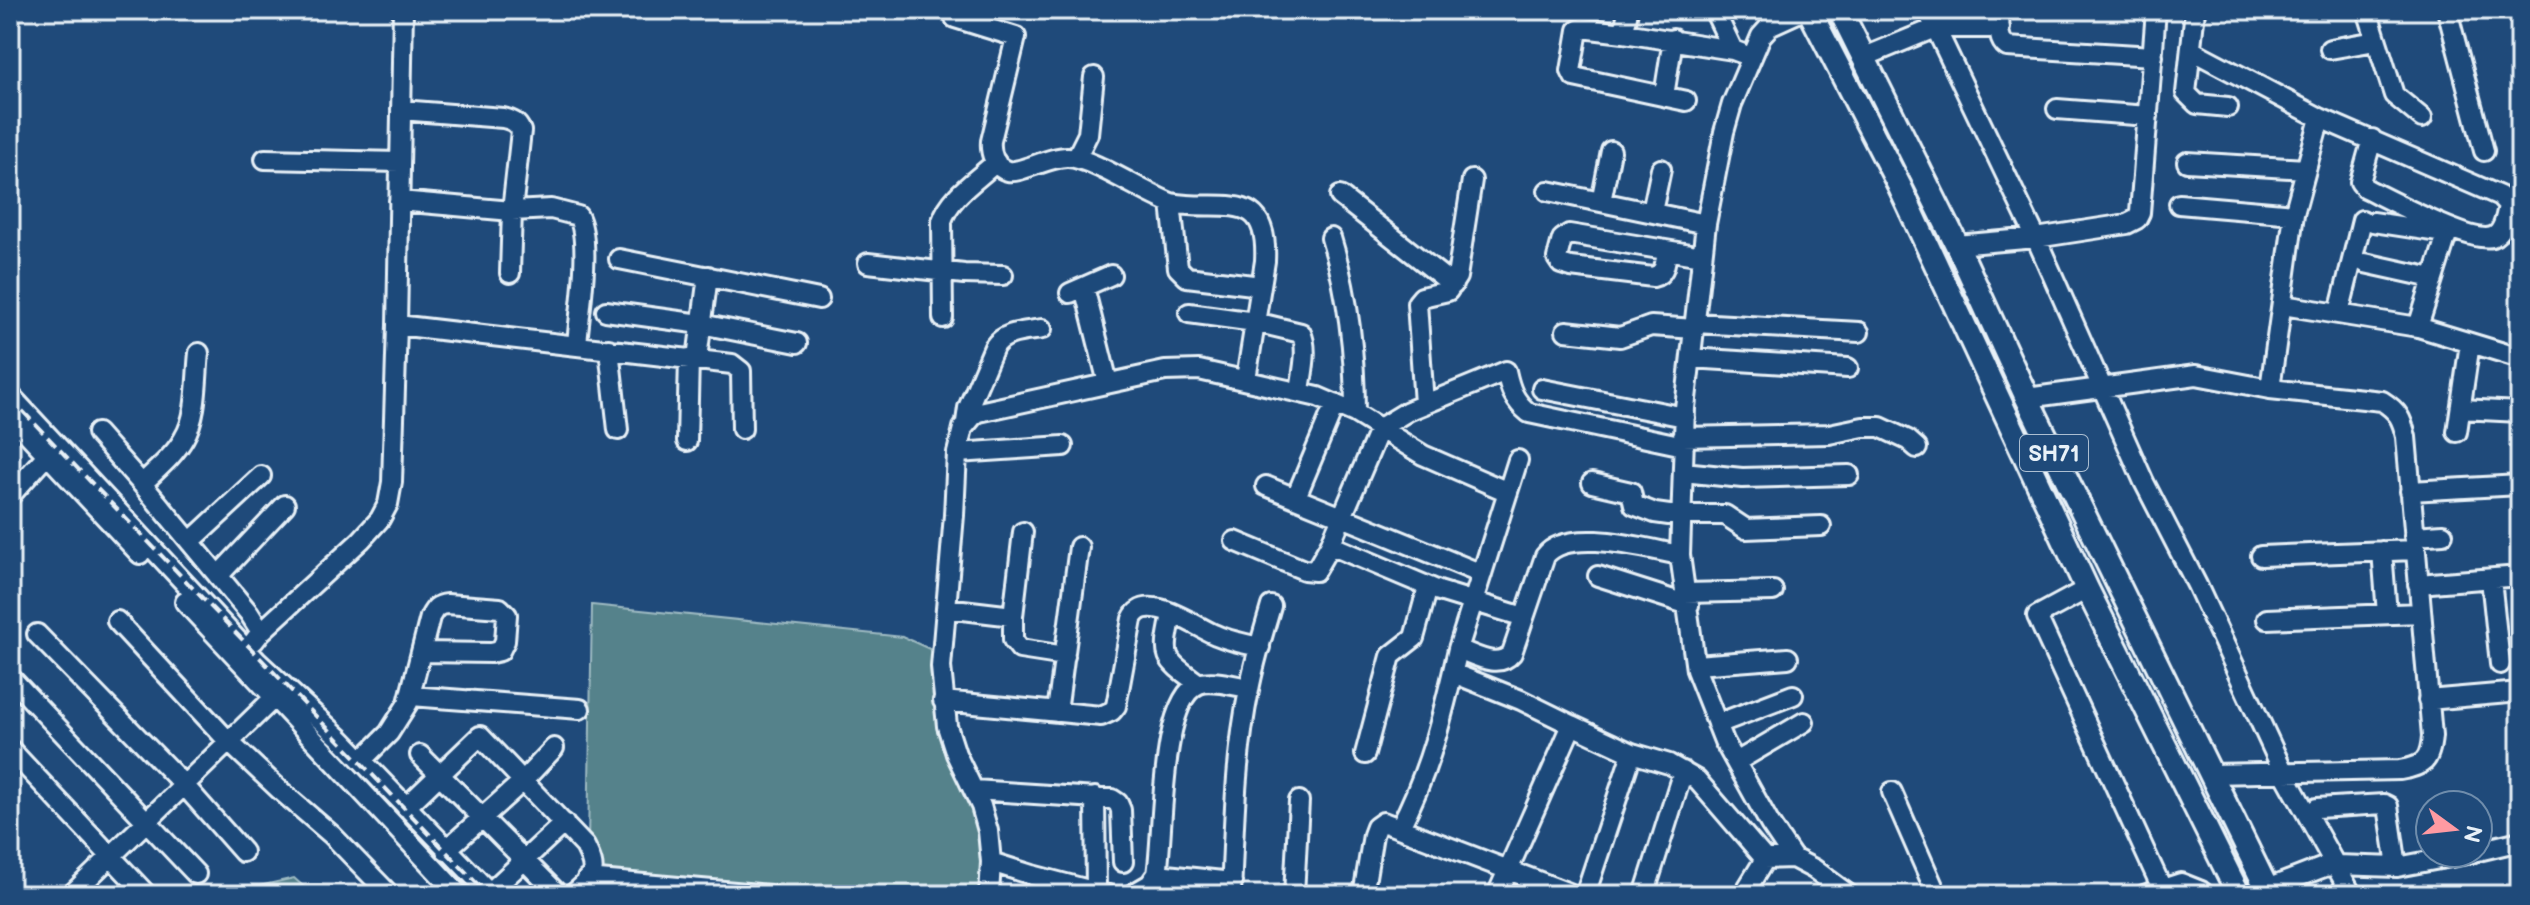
<svg xmlns="http://www.w3.org/2000/svg" width="2530" height="905" viewBox="0 0 2530 905" font-family="'Balsamiq Sans',sans-serif">
  <style>
    .green { fill: #55828b; stroke: #9ebac2; stroke-width: 2 }
    .lines { fill: none; stroke-linecap: round; stroke-linejoin: round }
    .minor-casing { stroke: #e8f1f8; stroke-width: 24 }
    .major-casing { stroke: #e8f1f8; stroke-width: 28 }
    .minor { stroke: #1f4a7a; stroke-width: 18 }
    .major { stroke: #1f4a7a; stroke-width: 22 }
    .rail { stroke: #e8f1f8; stroke-width: 4; stroke-dasharray: 12 6; stroke-linecap: butt }
    .labels { text-anchor: middle; stroke-width: 7; stroke-linejoin: round; paint-order: stroke }
    .shield { fill: #1f4a7a; stroke: #acbfd2; stroke-width: 2 }
    .shield-label { font-size: 22px; font-weight: bold; fill: #e8f1f8 }
  </style>
  <rect width="100%" height="100%" fill="#1f4a7a"/>
  <filter id="ink" filterUnits="userSpaceOnUse"><feTurbulence type="fractalNoise" baseFrequency=".0125" numOctaves="2"/><feDisplacementMap in="SourceGraphic" scale="16" xChannelSelector="R" yChannelSelector="G"/><feConvolveMatrix kernelMatrix="1 2 1 2 8 2 1 2 1" color-interpolation-filters="sRGB"/></filter>
  <g filter="url(#ink)">
    <path class="green" d="M592 605 903 637 934 651 939 725 984 844 980 895H750L596 884 588 845Z
      M294 878 313 895H220Z"/>
    <g class="lines">
      <defs>
        <path id="minor" d="M957 10 955 18 1016 37 991 141C990 152 994 168 1008 171 1020 174 1050 156 1068 157 1092 158 1144 193 1171 203 1220 213 1269 185 1265 261L1246 379
          M1628 10 1624 33 1733 50
          M1714 10 1733 50 1741 53
          M1927 10 2036 238 2144 482 2197 585 2284 773 2352 895
          M2000 10C2000 23 1996 39 2007 47L2153 56
          M2195 10 2186 93 2197 104 2228 107
          M2367 10 2394 95 2422 118
          M2447 10 2484 151
          M1624 33 1582 28 1578 30 1571 71 1574 77 1686 101
          M2330 49 2376 41
          M2191 50 2320 118 2500 196 2508 205C2506 216 2504 233 2492 237 2471 244 2388 199 2365 188L2360 182 2372 139
          M1862 58 1935 28H2000
          M1664 96 1673 39
          M2057 109 2148 116
          M401 110 503 118C512 120 517 122 521 131L512 211 510 273
          M1076 158 1088 134 1094 77
          M265 159 399 162
          M2187 162 2306 169
          M1548 191 1706 224
          M1340 196 1453 285
          M399 201 512 211 551 209 578 216C592 241 579 314 577 345
          M1601 202 1611 151
          M1171 203 1178 268 1187 277 1261 286
          M2179 204 2294 214
          M1652 212 1661 169
          M2373 222 2445 233
          M1331 238C1348 293 1355 356 1355 413
          M1957 245 2036 238 2127 224 2137 219 2140 213 2156 10
          M1667 251C1665 262 1666 274 1653 277L1571 267 1561 264 1557 258 1562 239 1569 234 1702 256
          M619 259 819 299
          M868 263 964 274 1003 275
          M2365 263 2433 278
          M1084 287 1108 383
          M1070 293 1111 275
          M2283 305 2418 327 2520 358
          M606 311 701 324 797 343
          M1189 313 1255 322 1301 333C1309 349 1302 374 1300 391
          M2339 313 2362 220
          M943 318 942 221C950 196 977 180 996 162
          M1695 323 1859 332
          M397 325 732 364 741 371 742 429
          M2418 327 2449 228
          M1566 331 1620 337 1651 326 1695 329
          M609 349 618 430
          M697 358 708 276
          M1691 358 1848 368
          M1542 389 1685 417
          M2270 389 2294 214 2320 118
          M10 395 257 661 341 739 492 895
          M2027 398 2196 375 2270 389 2382 401C2398 411 2402 419 2406 437L2432 736C2430 761 2424 766 2400 770L2210 774
          M1424 404 1417 303 1422 297 1448 291 1457 277 1472 180
          M2461 409 2520 412
          M10 415 140 554
          M966 422 968 408 994 347C1005 331 1024 332 1042 329
          M2457 432 2470 343
          M97 433 142 484C156 470 174 456 184 438 198 415 196 379 199 353
          M1683 437 1829 434 1863 427H1880L1908 440 1917 448
          M687 441 689 358
          M957 453 1063 446
          M1683 472 1742 478 1849 475
          M1592 483 1631 492 1634 505 1655 513 1669 515H1725L1746 529 1821 526
          M142 484 249 613 261 632 254 641
          M1266 486 1482 574
          M2410 491 2520 485
          M10 496 47 455
          M1296 497 1335 404
          M1023 532 1013 616V640L1020 649 1065 656
          M2414 536 2443 534
          M1235 541 1304 570 1315 571 1330 545 1380 428 1408 411 1506 371C1510 389 1514 401 1529 413L1684 446
          M190 542 261 476
          M1330 545 1439 591 1524 617
          M2382 551 2387 614
          M2261 556 2415 550
          M218 576 285 505
          M1598 576 1689 605
          M2491 579 2500 664
          M2418 584 2520 576
          M2087 589 2037 616 2165 895
          M1685 593 1773 591
          M185 602 459 895
          M946 608 1013 616
          M1172 614C1163 659 1162 657 1199 684
          M2267 619 2420 613
          M117 621 229 742 281 791 332 835 390 895
          M261 632 361 540 380 519 388 504 392 482 397 325 403 10
          M37 634 184 785 243 852
          M1458 649 1518 460
          M1696 665 1788 658
          M1453 673 1521 700 1572 725
          M10 677 196 874
          M411 696 580 709
          M2428 700 2520 692
          M943 701 1101 716 1112 711 1116 706 1132 619C1146 589 1195 627 1216 635 1230 641 1245 644 1260 647
          M1057 712 1079 547
          M1717 724 1793 695
          M10 749 147 895
          M1365 754 1391 656 1414 638 1428 587
          M420 755 559 895
          M362 760 389 733 408 703 430 617C435 608 437 605 447 604L500 608 507 615 505 641 500 651 491 653 422 652
          M1736 762 1804 722
          M974 790 1112 799 1118 803 1121 810 1123 862
          M1892 792 1937 895
          M1095 797 1096 892
          M406 807 480 736 585 846C598 872 595 876 572 895
          M2317 808 2384 804 2388 806 2397 867
          M1400 827C1430 770 1444 711 1458 649 1475 655 1498 670 1512 653L1545 556C1567 526 1647 549 1680 555
          M446 850 523 781 554 748
          M2478 851 2520 841
          M1793 858 1770 824 1724 741 1696 670 1680 555 1685 408 1706 224 1724 132 1732 104 1761 36 1771 25 1804 10
          M1157 874 1232 882
          M587 879 770 895
          M2267 889 2324 867 2337 865 2397 867 2472 853
          M489 893 564 823
          M71 895 281 691
          M989 895 991 862
          M1108 895 1032 875 991 862 988 831 981 806 956 754 947 726 941 667 954 515 957 453 963 428 973 416 979 412 1165 371 1199 370 1318 397 1355 413 1423 455 1508 492
          M1131 895 1150 884 1157 874C1164 834 1159 700 1199 684 1212 679 1235 686 1249 688
          M1231 895C1234 827 1235 758 1249 690 1254 662 1263 634 1271 606
          M1294 895 1299 801
          M1363 895 1373 835 1376 827 1383 822 1574 895
          M1497 895 1572 725 1632 753 1669 764 1697 780 1765 859
          M1585 895 1632 753
          M1644 895 1683 771
          M1743 895 1765 859 1793 858 1814 869 1849 895
          M2144 895 2181 883 2201 891 2206 895"/>
        <path id="major" d="M1809 10 1899 185 2087 589 2239 895
          M1840 10 1957 245 2027 398 2270 895"/>
      </defs>
      <use href="#minor" class="minor-casing"/>
      <use href="#major" class="major-casing"/>
      <use href="#minor" class="minor"/>
      <use href="#major" class="major"/>
      <path class="rail" d="M10 398 488 895"/>
    </g>
  </g>
  <g class="labels">
    <rect class="shield" x="2020" y="435" width="68" height="36" rx="6"/>
    <g class="shield-label">
      <text x="2054" y="461">SH71</text>
    </g>
  </g>
  <rect width="2530" height="905" fill="none" stroke="#1f4a7a" stroke-width="40"/>
  <rect x="20" y="20" width="2490" height="865" fill="none" stroke="#e8f1f8" stroke-width="3" filter="url(#ink)"/>
  <g transform="translate(2454 829) rotate(105)"><circle r="38" fill="#1f4a7a" stroke="#6f8dac" stroke-width="2"/>
  <path d="M0-6L14 30L0 20L-14 30Z" fill="#ff9aa2"/>
  <text y="-12" font-size="22" font-weight="bold" text-anchor="middle" fill="#e8f1f8">N</text>
  </g>
</svg>
